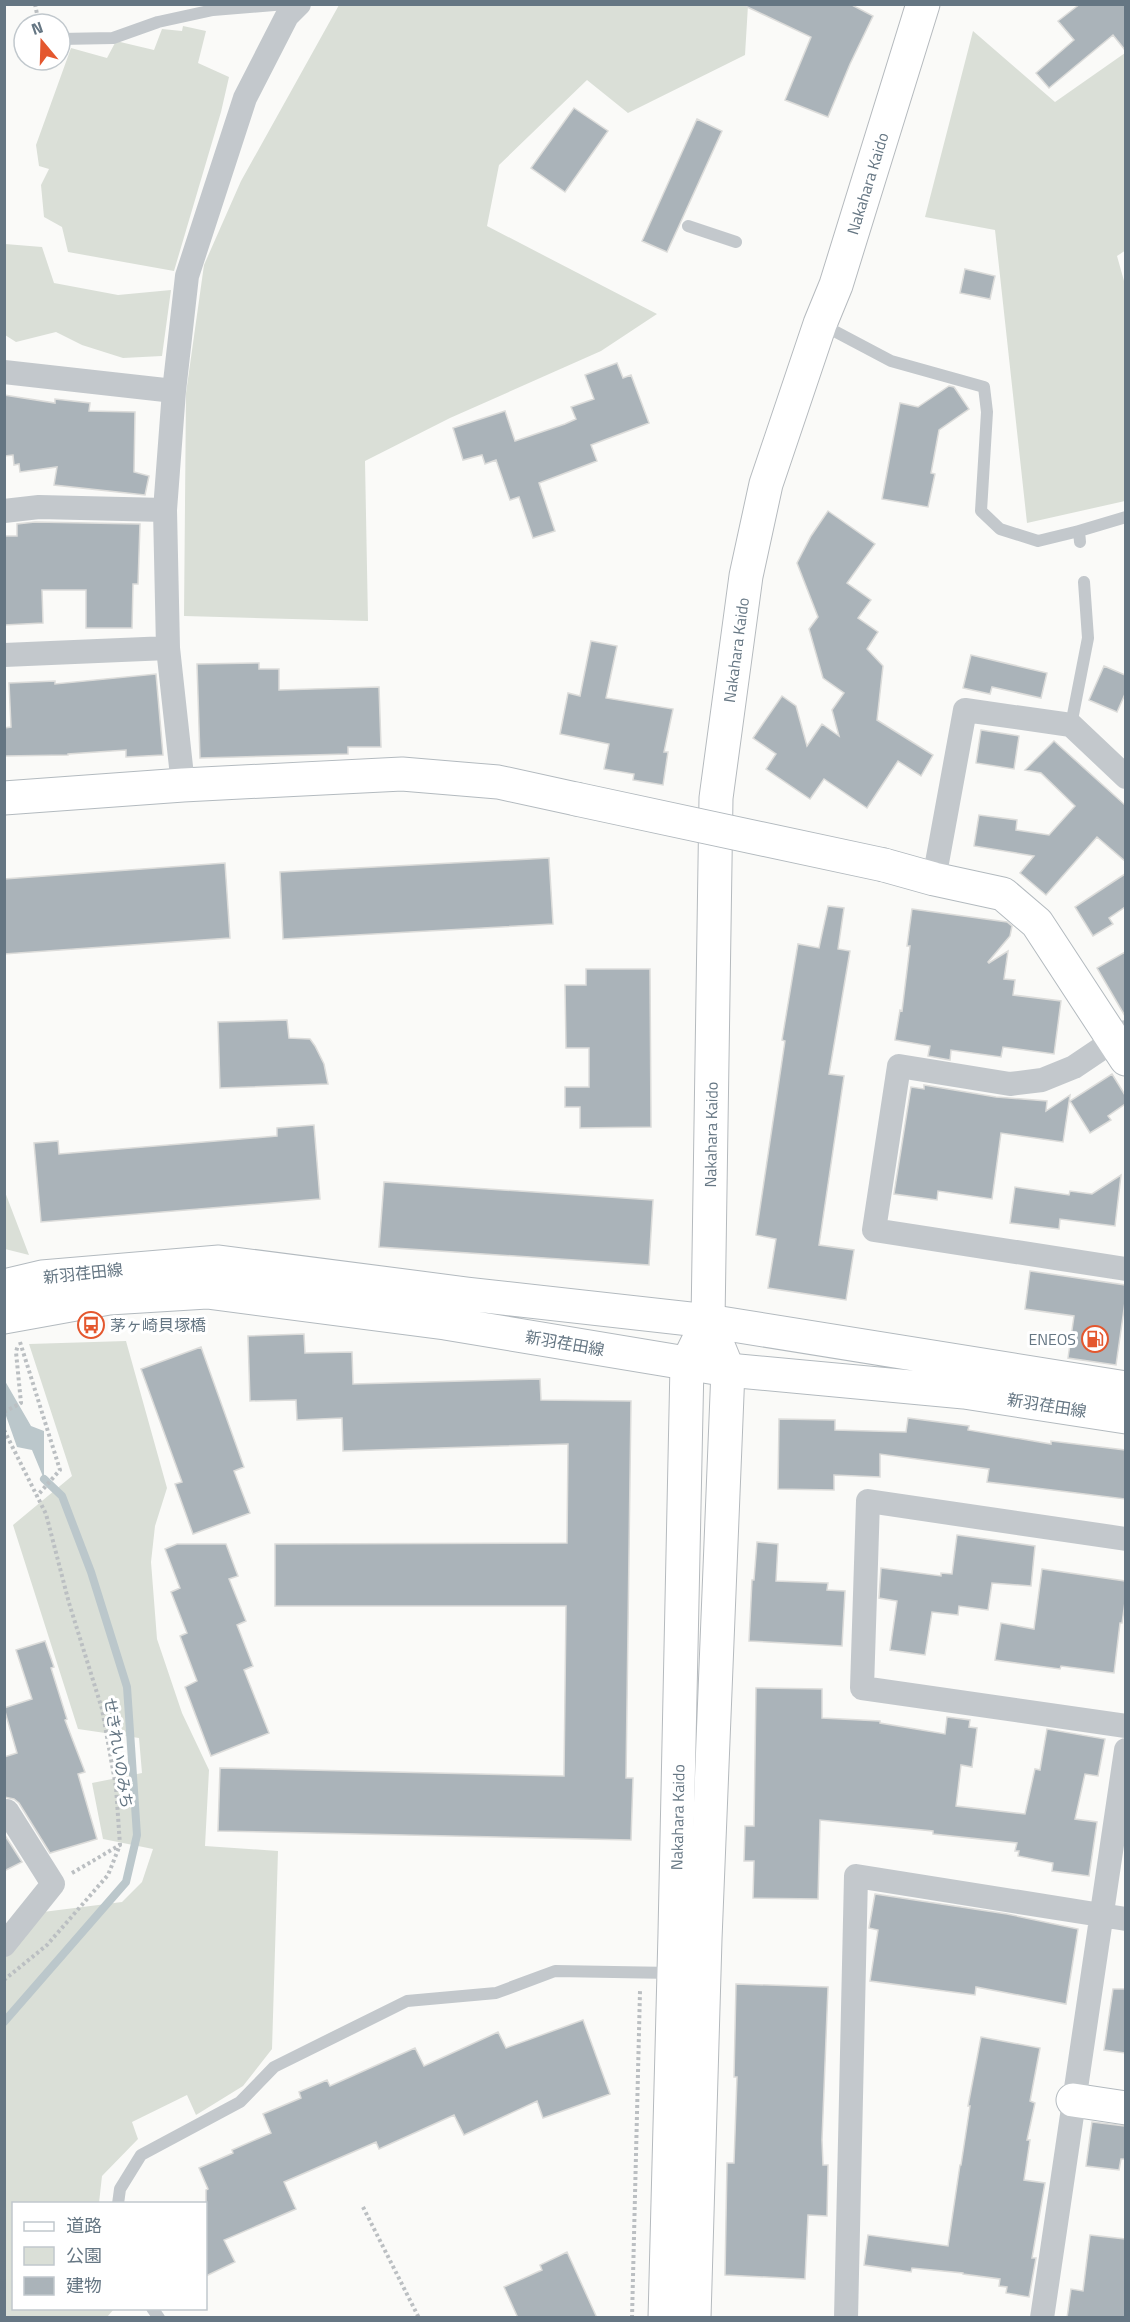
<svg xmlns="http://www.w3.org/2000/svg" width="1130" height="2322" viewBox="0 0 1130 2322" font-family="'Titillium Web','Noto Sans JP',sans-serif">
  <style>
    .green { fill: #dadfd7 }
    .water { fill: #bbc7cb }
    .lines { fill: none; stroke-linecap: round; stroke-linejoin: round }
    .stream { stroke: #bbc7cb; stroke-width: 8 }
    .building { fill: #aab3b9; stroke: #dcdcda; stroke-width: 1.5 }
    .secondary-casing { stroke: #b3babf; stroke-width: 35 }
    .primary-casing { stroke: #b5babe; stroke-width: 35 }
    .path { stroke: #bbbfc2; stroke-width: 4; stroke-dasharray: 3 3; stroke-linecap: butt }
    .lane { stroke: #c3c8cc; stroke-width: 12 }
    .street { stroke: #c3c8cc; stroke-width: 24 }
    .secondary { stroke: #fff; stroke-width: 33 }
    .primary { stroke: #fff; stroke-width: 33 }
    .secondary-bridge-casing { stroke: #b3babf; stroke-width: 35; stroke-linecap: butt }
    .secondary-bridge { stroke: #fff; stroke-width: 33 }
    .labels { text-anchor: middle; stroke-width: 6; stroke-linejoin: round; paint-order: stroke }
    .street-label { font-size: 16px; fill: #657683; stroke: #fff }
    .poi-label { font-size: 16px; fill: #657683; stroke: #fff; text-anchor: start }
  </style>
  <rect width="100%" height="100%" fill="#fafaf8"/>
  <path class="green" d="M339 5H748L745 55 628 113 587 80 499 165 487 226 657 314 601 351 450 418 365 461 368 621 184 616 186 393 204 265 241 181Z
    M183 26 206 31 198 63 229 77 221 112 174 271 68 252 62 227 44 217 41 185 49 169 39 166 36 145 71 48 107 58 116 41 154 50 162 29 182 31Z
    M973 31 1055 102 1125 53 1126 250 1117 256 1126 288 1125 501 1027 523 995 230 925 217Z
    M5 244 42 247 54 283 118 295 171 290 162 356 123 358 82 345 56 332 16 342 5 335Z
    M4 1192H5L29 1255 5 1249Z
    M126 1341 167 1488 155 1526 151 1562 157 1639 182 1713 209 1770 205 1846 278 1851 272 2049 243 2086 196 2115 187 2095 132 2122 138 2139 102 2176 99 2203 14 2204V2308L114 2309 107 2317H5L4 1955 43 1912 122 1902 142 1882 153 1849 103 1839 92 1783 142 1773 139 1738 78 1729 13 1525 72 1476 29 1344Z"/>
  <path class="water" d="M5 1381 31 1426 44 1431V1479L32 1450 17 1447 5 1413Z"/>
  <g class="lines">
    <path class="stream" d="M4 2022 126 1882 137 1835 127 1687 91 1572 62 1496 44 1479"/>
  </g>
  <path class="building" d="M741 4H850L873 16 850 64 828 117 785 100 811 37Z
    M1080 4H1125V50L1113 35 1049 88 1036 73 1074 40 1058 21Z
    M574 108 608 131 565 192 531 168Z
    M697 119 722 131 667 252 642 241Z
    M965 269 995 276 990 299 960 293Z
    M617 363 623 378 631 375 649 423 591 445 597 461 539 483 555 531 533 538 519 497 510 500 496 460 485 464 482 455 463 460 453 428 505 411 515 441 565 424 576 419 571 407 594 399 585 375Z
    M949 386 954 387 969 409 939 430 931 473 935 474 928 507 882 499 900 403 918 407Z
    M4 395 55 403V399L90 403 89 411 135 412 134 472 149 476 145 495 54 485 57 467 20 472 19 464 14 465 13 455 4 456Z
    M828 511 875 544 847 583 871 600 858 618 878 632 867 649 883 666 877 720 933 755 921 776 898 761 867 808 824 779 810 799 766 769 776 754 753 738 782 696 796 706 807 746 822 724 839 736 832 710 844 693 823 678 809 629 818 617 797 563 811 536Z
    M35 522 140 524 138 584H133L132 628H86V590H42L43 623 4 625V536H17V524Z
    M591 641 617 646 606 698 673 709 664 752H668L663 785 633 780 634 774 604 769 609 744 560 734 568 693 580 696Z
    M971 655 1047 673 1041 698 992 687 990 694 963 688Z
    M259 663V669H279V690L379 687 381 747H348V754L200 758 197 664Z
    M1104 666 1125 675V694L1117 712 1089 700Z
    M156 674 163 755 126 757V750L68 754V755L4 756V728L11 727 9 683 55 681V684Z
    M981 730 1019 736 1014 769 976 763Z
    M1054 741 1125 805V861L1097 837 1046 895 1020 873 1034 856 974 846 979 815 1017 820 1016 830 1049 835 1075 806 1041 773 1025 770Z
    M549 858 553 924 283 939 280 872Z
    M225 863 230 938 4 954V879Z
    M1125 874V907L1109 918 1113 924 1093 936 1075 907Z
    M828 906 844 908 838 949 850 951 829 1074 844 1076 819 1245 854 1250 846 1300 768 1288 776 1239 756 1235 785 1041 782 1040 798 944 819 948Z
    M912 909 1007 922 1012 926 1010 936 988 962 989 963 1008 951 1004 979 1015 980 1013 995 1061 1001 1054 1054 1003 1047 1001 1057 951 1050 950 1060 928 1056 930 1046 895 1040 900 1010 902 1011 910 946H907Z
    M1125 952V1016L1097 968Z
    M586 969H650L651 1127 580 1128V1107H565V1087H589V1048H566L565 985H586Z
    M287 1020 289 1038 310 1039 315 1046 324 1064 328 1084 220 1088 218 1022Z
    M1112 1074 1125 1095V1104L1108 1116 1111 1120 1090 1133 1070 1101Z
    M924 1085 996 1097 1047 1101 1046 1111 1070 1095 1063 1142 1001 1133 992 1199 938 1191 937 1200 894 1194 911 1087 924 1089Z
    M314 1125 320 1199 41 1222 34 1143 58 1141 59 1154 277 1136V1128Z
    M1121 1175 1115 1226 1060 1219 1059 1229 1010 1223 1015 1187 1069 1195 1070 1191 1092 1194Z
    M384 1182 653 1200 649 1265 379 1247Z
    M1030 1271 1125 1285V1302L1116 1365 1068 1358 1074 1316 1025 1309Z
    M304 1334 305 1353 352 1352 353 1384 540 1379 541 1400 631 1401 626 1778H633L631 1840 218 1831 220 1768 564 1776 566 1606H275V1544L567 1543 568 1444 343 1451 342 1418 297 1420 296 1400 250 1401 248 1336Z
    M201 1347 244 1467 234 1471 250 1513 193 1534 175 1484 182 1482 141 1369Z
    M908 1418 969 1426 968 1430 1051 1444V1441L1125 1450V1499L987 1482 989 1469 880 1454V1477L834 1475V1490L778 1489 779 1419 835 1420V1430L906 1432Z
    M957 1535 1035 1546 1031 1586 992 1583 988 1610 959 1606 958 1615 932 1612 925 1655 890 1650 897 1601 879 1598 881 1568 941 1576V1573L952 1574Z
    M757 1542 778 1544 776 1581 828 1583 827 1590 845 1591 842 1646 749 1641 752 1580H754Z
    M177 1544H226L238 1576 229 1579 246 1621 237 1625 253 1666 244 1670 269 1733 211 1756 185 1687 197 1681 180 1636 187 1633 171 1592 180 1588 165 1549Z
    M1042 1569 1125 1581V1602L1122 1623H1120L1114 1673 1061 1666 1060 1669 995 1660 1001 1623 1034 1629Z
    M45 1641 54 1667 51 1668 67 1719 65 1720 85 1772 78 1774 97 1839 50 1853 19 1803 14 1799 4 1797V1757L17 1753 4 1708 32 1699 16 1650Z
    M756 1688 822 1689V1718L880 1721V1723L945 1734 947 1717 970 1720 969 1727 977 1728 972 1767 961 1765 956 1806 1025 1814 1035 1769 1040 1770 1047 1729 1105 1739 1098 1776 1085 1774 1075 1819 1097 1822 1089 1876 1052 1871 1053 1863 1018 1856 1019 1851H1015L1017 1843 933 1834V1831L820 1820 818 1899 753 1898 754 1861H744L745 1826H754Z
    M4 1834 22 1862 4 1871Z
    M875 1894 1007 1914 1078 1929 1066 2004 976 1987 975 1995 870 1981 878 1930 869 1928Z
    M736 1984 828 1987 822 2140 823 2165H828L827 2216 808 2215 805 2279 725 2275 727 2163H734L737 2077H734Z
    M1113 1989H1125V2053L1104 2050Z
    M583 2020 610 2094 543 2118 537 2101 464 2135 454 2115 379 2149 376 2142 284 2182 296 2209 224 2240 235 2262 206 2276V2190L208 2189 199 2168 233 2153 232 2150 271 2133 263 2114 301 2098 299 2092 327 2080 330 2086 415 2048 424 2066 498 2032 506 2048Z
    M981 2037 1040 2048 1030 2101 1035 2103 1027 2140H1030L1024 2180 1045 2183 1032 2258H1036L1029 2297 1006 2293 1007 2287 999 2286 1000 2279 963 2274V2273L912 2268 911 2272 864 2265 868 2235 948 2246 960 2165H961L970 2106H968Z
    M1092 2122 1125 2126V2159H1121L1119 2170 1086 2166Z
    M1090 2235 1125 2239V2318H1067L1071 2289 1083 2291Z
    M567 2252 597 2318H518L504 2287 542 2270 540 2265Z"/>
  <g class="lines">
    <defs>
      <path id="secondary" d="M4 798 183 785 402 774 498 782 576 799
        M884 865 934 879 1003 894 1037 923 1126 1059
        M4 1286 42 1277 219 1262 467 1294 708 1321 1126 1388
        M4 1317 109 1298 207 1292 445 1323 728 1370 964 1392 1126 1417
        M1073 2100 1126 2108"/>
      <g id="primary">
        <path id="s1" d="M665 2318 675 1933 687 1364 708 1321"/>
        <path id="s2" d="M694 2318 705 1939 728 1370 708 1321 716 798 746 576 766 484 820 324 836 285 923 4"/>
      </g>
    </defs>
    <use href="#secondary" class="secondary-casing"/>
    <use href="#primary" class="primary-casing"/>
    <path class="path" d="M35 4 39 24
      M20 1342 60 1470 37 1496
      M4 1412 21 1403 16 1352 18 1345
      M4 1430 46 1514 69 1603 102 1709 116 1787 120 1845 108 1875 47 1945 4 1980
      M72 1873 120 1845
      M363 2207 419 2318
      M632 2318 640 1991"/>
    <path class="lane" d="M60 39 113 38 158 22 213 10 286 4
      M688 226 736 242
      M821 324 891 361 984 387 987 412 981 511 1000 529 1038 541 1079 531 1080 542
      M1079 531 1126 517
      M1071 725 1088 638 1084 582
      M118 2204 120 2189 141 2155 240 2102 274 2067 407 2001 496 1993 555 1971 673 1973
      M152 2308 159 2318"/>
    <path class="street" d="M4 372 174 391
      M4 511 39 507 165 510
      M4 655 168 648
      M183 785 168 648 165 510 174 391 187 276 245 98 287 16 299 4
      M934 879 965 710 1071 725 1126 777
      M1126 1032 1074 1067 1042 1080 1010 1084 899 1066 874 1230 1126 1269
      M1126 1539 868 1501 862 1688 1126 1726
      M4 1812 7 1811 53 1884 4 1945
      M846 2318 856 1876 1126 1919
      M1042 2318 1126 1750"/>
    <use href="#secondary" class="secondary"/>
    <use href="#primary" class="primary"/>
    <defs>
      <path id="secondary-bridge" d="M576 799 884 865"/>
    </defs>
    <use href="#secondary-bridge" class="secondary-bridge-casing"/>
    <use href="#secondary-bridge" class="secondary-bridge"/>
  </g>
  <defs>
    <symbol id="bus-ring" viewBox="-11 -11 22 22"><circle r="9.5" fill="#fff" stroke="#e4572e" stroke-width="1.5"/><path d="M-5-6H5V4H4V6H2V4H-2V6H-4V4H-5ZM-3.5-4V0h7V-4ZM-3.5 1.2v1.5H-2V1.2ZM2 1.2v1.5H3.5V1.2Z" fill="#e4572e"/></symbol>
    <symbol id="fuel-ring" viewBox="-11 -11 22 22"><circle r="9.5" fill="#fff" stroke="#e4572e" stroke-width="1.5"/><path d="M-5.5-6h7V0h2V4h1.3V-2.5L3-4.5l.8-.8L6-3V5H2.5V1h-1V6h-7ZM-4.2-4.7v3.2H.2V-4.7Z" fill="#e4572e"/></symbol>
  </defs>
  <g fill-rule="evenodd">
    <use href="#bus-ring" x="76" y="1310" width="30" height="30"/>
    <use href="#fuel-ring" x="1080" y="1324" width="30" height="30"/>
  </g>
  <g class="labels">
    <g class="street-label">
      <text dy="6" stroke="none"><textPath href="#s2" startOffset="2160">Nakahara Kaido</textPath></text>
      <text dy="6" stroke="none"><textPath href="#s2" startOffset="1674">Nakahara Kaido</textPath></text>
      <text dy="6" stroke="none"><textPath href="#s2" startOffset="1188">Nakahara Kaido</textPath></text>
      <text transform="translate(83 1273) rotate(-6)" y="6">新羽荏田線</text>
      <text transform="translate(565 1343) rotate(10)" y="6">新羽荏田線</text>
      <text transform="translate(1047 1405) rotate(9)" y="6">新羽荏田線</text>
      <text transform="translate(119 1753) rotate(81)" y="6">せきれいのみち</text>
      <text dy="6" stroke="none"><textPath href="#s1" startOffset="501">Nakahara Kaido</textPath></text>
    </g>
    <g class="poi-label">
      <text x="110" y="1331">茅ヶ崎貝塚橋</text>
      <text x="1076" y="1345" text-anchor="end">ENEOS</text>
    </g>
  </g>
  <rect width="1130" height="2322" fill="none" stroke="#657683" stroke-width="12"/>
  <rect x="12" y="2202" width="195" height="108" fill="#ffffff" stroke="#c1c8cd" stroke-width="1.5"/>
  <rect x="24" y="2222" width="30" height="9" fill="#ffffff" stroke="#c1c8cd" stroke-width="1.5"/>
  <text x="66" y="2232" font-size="18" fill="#657683">道路</text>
  <rect x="24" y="2247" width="30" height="18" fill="#dadfd7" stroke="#c1c8cd" stroke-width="1.5"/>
  <text x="66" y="2262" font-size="18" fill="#657683">公園</text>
  <rect x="24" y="2277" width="30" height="18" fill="#aab3b9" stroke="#c1c8cd" stroke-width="1.5"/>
  <text x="66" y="2292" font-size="18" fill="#657683">建物</text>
  <g transform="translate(42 42) rotate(341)"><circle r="28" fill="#ffffff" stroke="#c1c8cd" stroke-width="1.5"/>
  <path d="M0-4.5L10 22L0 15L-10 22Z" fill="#e4572e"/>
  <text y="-9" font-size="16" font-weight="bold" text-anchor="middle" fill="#657683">N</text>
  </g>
</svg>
